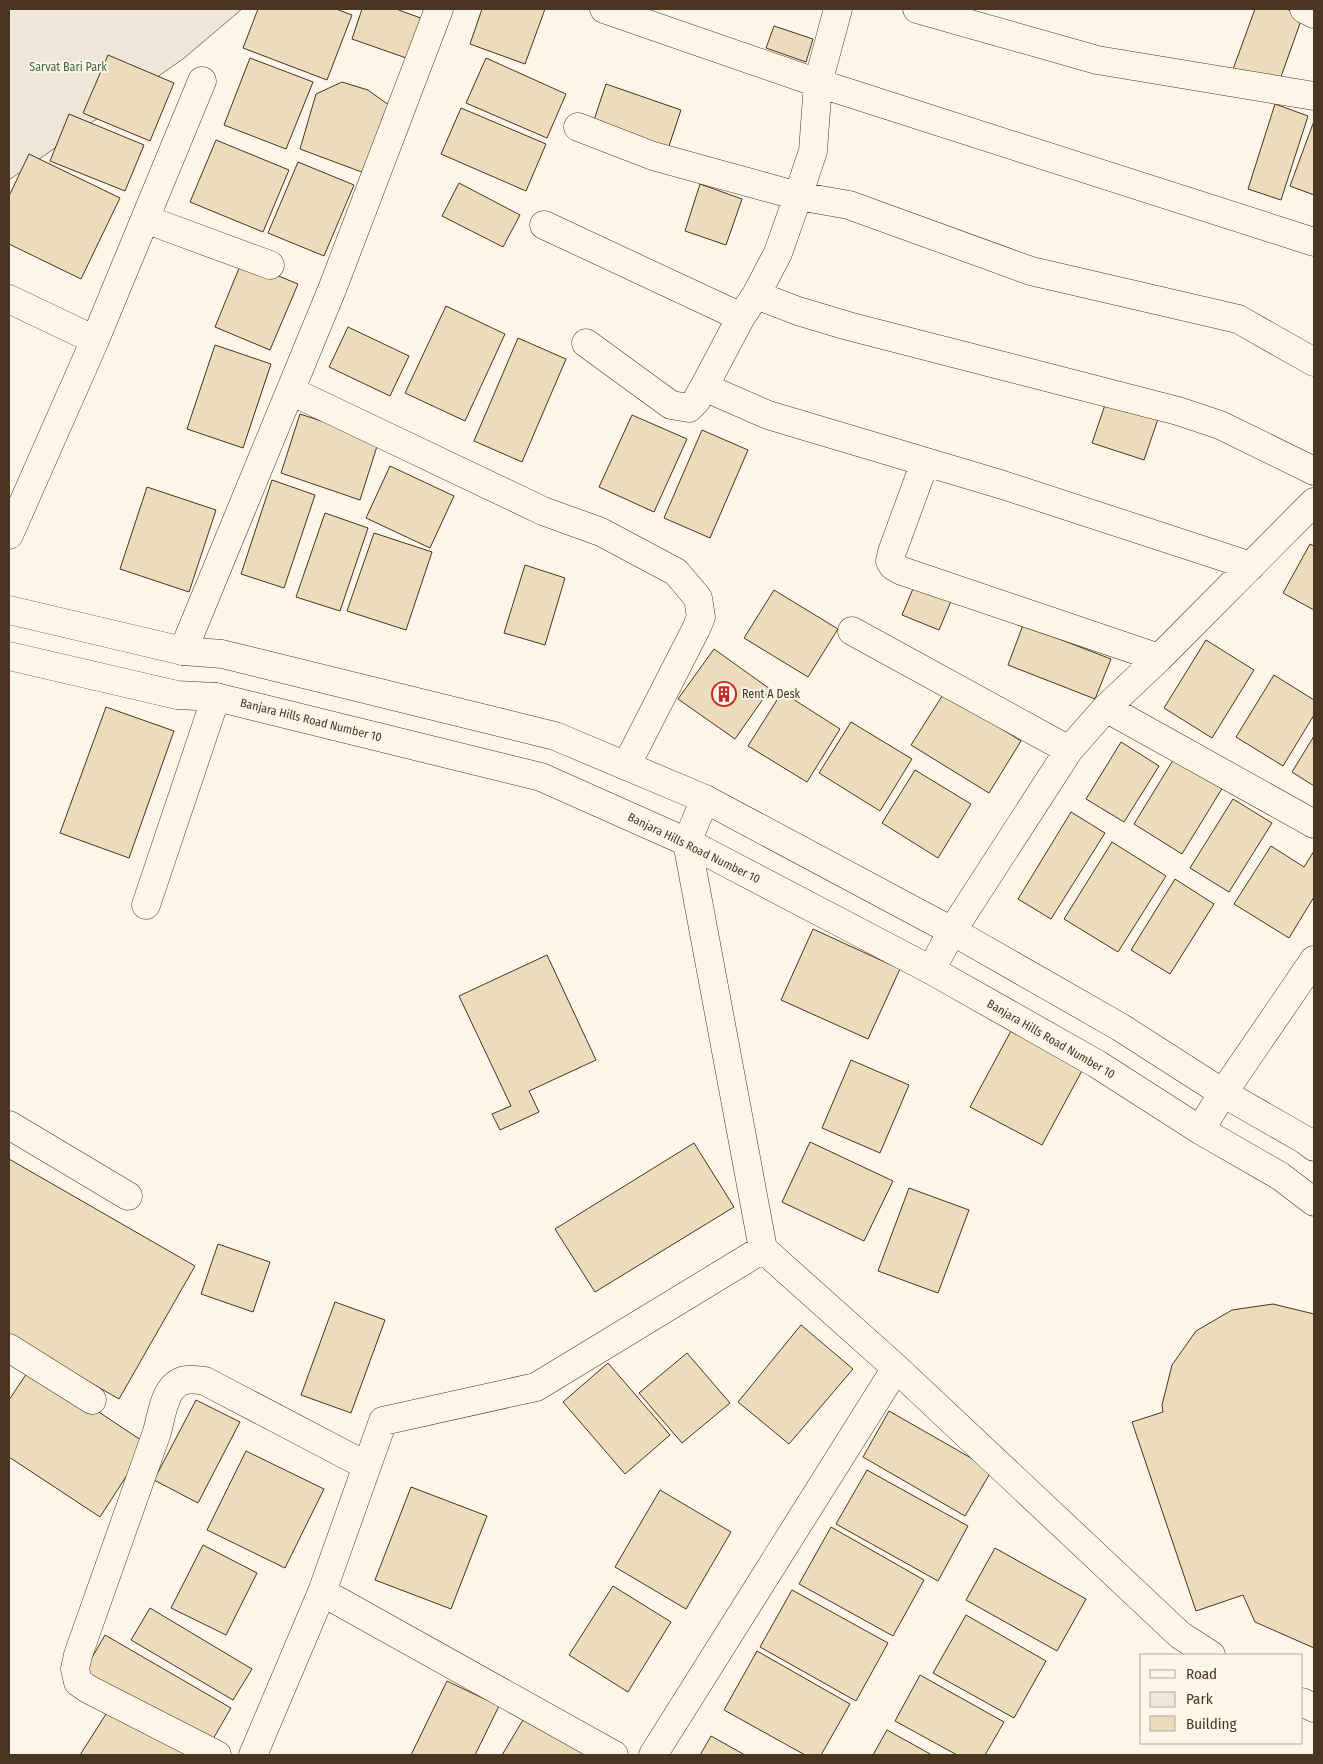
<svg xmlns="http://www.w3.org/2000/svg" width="1323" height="1764" viewBox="0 0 1323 1764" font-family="'Fira Sans Condensed',sans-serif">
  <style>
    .green { fill: #ede6d9; stroke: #887966 }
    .building { fill: #ecdcbc; stroke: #4a3520 }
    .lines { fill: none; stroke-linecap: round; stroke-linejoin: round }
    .minor-casing { stroke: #4a3520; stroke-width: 29 }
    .secondary-casing { stroke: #4a3520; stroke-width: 29 }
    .minor { stroke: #fbf6e9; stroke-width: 28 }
    .secondary { stroke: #fbf6e9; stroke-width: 28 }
    .labels { text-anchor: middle; stroke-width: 4; stroke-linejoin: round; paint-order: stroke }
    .park-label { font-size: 12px; fill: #436837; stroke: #fbf6e9 }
    .poi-label { font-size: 12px; fill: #4a3520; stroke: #fbf6e9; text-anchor: start }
    .street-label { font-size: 12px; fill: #4a3520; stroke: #fbf6e9 }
  </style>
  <rect width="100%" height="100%" fill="#fbf6e9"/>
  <path class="green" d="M9 9H242L183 59 9 180Z"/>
  <path class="building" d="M258 9H336L352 15 327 80 243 48Z
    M362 9H396L426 20 412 60 352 39Z
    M482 9H545L525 64 470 44Z
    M1255 9H1286L1303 15 1277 88 1232 72Z
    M774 26 813 39 806 62 766 48Z
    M108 55 174 83 150 141 83 113Z
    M250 58 313 82 286 149 224 125Z
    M486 58 566 94 547 138 466 103Z
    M342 82 368 90 386 103 394 105 367 174 300 149 316 94Z
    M606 84 681 110 667 152 592 126Z
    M1275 104 1308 116 1281 200 1248 189Z
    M461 108 546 144 526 191 441 154Z
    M69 114 144 145 125 191 50 161Z
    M1314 121V195L1290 186Z
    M216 140 289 170 263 232 190 202Z
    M29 154 120 198 81 279 9 244V196Z
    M298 162 354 185 324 256 268 233Z
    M459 183 520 215 503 247 442 216Z
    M700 184 742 199 726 245 685 231Z
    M242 261 298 284 270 350 215 327Z
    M446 306 505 334 465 421 405 393Z
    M348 327 409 356 390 396 329 367Z
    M518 338 566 359 522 462 474 441Z
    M215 345 271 364 243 448 187 429Z
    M1106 402 1158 419 1144 460 1092 443Z
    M300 414 379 440 360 500 281 473Z
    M632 415 687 439 654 512 599 487Z
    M702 430 748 450 710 538 664 518Z
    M390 466 454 496 430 548 366 518Z
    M272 480 315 495 284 588 241 574Z
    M147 487 216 510 189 592 120 569Z
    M325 513 368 528 340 611 296 597Z
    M374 533 432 552 406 630 347 611Z
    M1310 544 1314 546V610L1283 593Z
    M525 565 565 578 545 645 504 633Z
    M917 579 954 594 939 630 902 615Z
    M774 590 838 629 808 677 744 638Z
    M1023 625 1111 659 1095 699 1008 665Z
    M1206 640 1254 670 1212 738 1164 708Z
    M714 649 770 689 735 739 678 699Z
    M1274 675 1314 700V715L1283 766 1236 737Z
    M782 692 840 729 807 782 748 746Z
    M944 693 1021 741 989 793 911 745Z
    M106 707 174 731 129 858 60 833Z
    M851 722 912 759 880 811 819 773Z
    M1314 736V786L1292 772Z
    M1121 742 1159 766 1124 822 1086 799Z
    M1175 757 1223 787 1182 854 1134 824Z
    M915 770 971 804 938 858 882 823Z
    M1233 799 1272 823 1229 892 1190 868Z
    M1071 812 1105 833 1051 919 1018 899Z
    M1112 842 1166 876 1118 952 1064 919Z
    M1271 846 1304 867 1314 851V897L1289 938 1234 904Z
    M1175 879 1214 904 1170 974 1131 950Z
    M813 929 900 969 868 1039 781 1000Z
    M547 955 596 1060 529 1091 539 1112 500 1130 492 1114 511 1106 459 996Z
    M1012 1029 1084 1067 1042 1145 970 1107Z
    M851 1060 909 1085 880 1153 822 1128Z
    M810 1142 893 1181 864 1241 782 1202Z
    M694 1143 734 1207 595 1292 555 1229Z
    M9 1159 195 1266 119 1399 9 1336Z
    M909 1188 969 1210 938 1293 878 1271Z
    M218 1244 270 1262 253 1312 201 1294Z
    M335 1302 385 1320 351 1413 301 1395Z
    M1273 1304 1314 1314V1648L1255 1622 1243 1595 1196 1611 1132 1422 1163 1412 1162 1405 1172 1365 1196 1331 1232 1310Z
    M801 1325 853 1369 789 1444 738 1402Z
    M687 1353 730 1403 682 1443 639 1393Z
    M608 1363 670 1435 625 1474 563 1402Z
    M31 1367 147 1444 100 1517 9 1457V1400Z
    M196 1400 240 1422 198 1503 154 1480Z
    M889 1411 992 1470 965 1516 863 1457Z
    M246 1451 324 1489 285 1568 207 1530Z
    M867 1470 968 1526 938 1581 836 1524Z
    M411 1487 487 1516 451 1609 375 1580Z
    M660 1490 731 1532 686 1609 615 1567Z
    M831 1527 924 1580 893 1636 799 1584Z
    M203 1545 257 1573 226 1635 171 1608Z
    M995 1548 1086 1599 1057 1651 966 1600Z
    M613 1586 671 1622 628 1692 569 1655Z
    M792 1590 888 1643 856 1701 760 1647Z
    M150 1608 252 1669 233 1700 131 1640Z
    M966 1615 1046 1661 1014 1718 933 1673Z
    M105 1635 231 1708 209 1746 83 1673Z
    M757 1651 850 1704 821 1755H805L724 1710Z
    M920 1675 1004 1722 985 1755H957L895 1721Z
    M447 1681 499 1706 475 1755H411Z
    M113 1703 192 1755H80Z
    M526 1715 594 1755H502Z
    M887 1730 932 1755H873Z
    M711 1736 745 1755H700Z"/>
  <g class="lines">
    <defs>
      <path id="minor" d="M604 9 818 83 1314 242
        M838 9 818 83 813 151 798 196 778 253 756 295 741 317 704 387 768 415 1003 485 1251 566
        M917 9 1097 60 1314 96
        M1304 9 1314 14
        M578 127 653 156 798 196 849 205 1031 271 1238 319 1314 362
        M145 219 270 265
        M544 225 741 317
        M756 295 798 311 848 326 1178 411 1220 425 1314 471
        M9 299 95 340
        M586 343 671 405 689 408 696 401 704 387
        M291 391 543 511 601 532 676 572 698 598 701 617 696 629 626 766
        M925 462 892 552 890 561 893 566 902 571 1159 658
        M9 535 95 340 202 81
        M852 631 1069 750
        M183 651 333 287 439 9
        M1106 708 1314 824
        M705 799 687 842 763 1249 896 1368 1180 1635 1211 1655
        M146 905 216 697
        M931 970 952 931 1069 750 1106 708 1159 658 1314 502
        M9 1125 128 1196
        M1200 1130 1223 1093 1314 960
        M9 1348 92 1400
        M322 1592 614 1755
        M1302 1702 1314 1708
        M217 1755 88 1689 78 1682 75 1669 78 1655 157 1432C162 1415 164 1384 186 1380 192 1379 199 1380 205 1381L367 1466
        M253 1755 322 1592 383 1421 536 1387 763 1249
        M653 1755 896 1368"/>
      <path id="secondary" d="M9 610 183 651 222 654 555 736 705 799 952 931 1120 1027 1223 1093 1305 1140 1314 1147
        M9 656 177 695 216 697 541 777 687 842 931 970 1097 1064 1200 1130 1280 1176 1314 1202"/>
    </defs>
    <use href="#minor" class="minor-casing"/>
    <use href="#secondary" class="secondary-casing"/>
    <use href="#minor" class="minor"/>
    <use href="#secondary" class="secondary"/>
  </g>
  <defs>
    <symbol id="building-ring" viewBox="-11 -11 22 22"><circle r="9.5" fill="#fbf6e9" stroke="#c62828" stroke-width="1.5"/><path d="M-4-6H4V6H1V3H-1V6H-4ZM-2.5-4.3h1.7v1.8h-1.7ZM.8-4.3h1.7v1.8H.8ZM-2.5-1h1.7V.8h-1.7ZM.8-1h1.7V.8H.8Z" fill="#c62828"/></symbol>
  </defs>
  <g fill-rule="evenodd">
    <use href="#building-ring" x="710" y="680" width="28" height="28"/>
  </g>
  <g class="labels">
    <g class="park-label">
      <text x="68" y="71">Sarvat Bari Park</text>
    </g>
    <g class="poi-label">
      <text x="742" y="698">Rent A Desk</text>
    </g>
    <g class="street-label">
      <text transform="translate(311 720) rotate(14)" y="4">Banjara Hills Road Number 10</text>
      <text transform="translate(694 848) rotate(26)" y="4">Banjara Hills Road Number 10</text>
      <text transform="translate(1051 1039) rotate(30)" y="4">Banjara Hills Road Number 10</text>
    </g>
  </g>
  <rect width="1323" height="1764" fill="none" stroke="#4a3520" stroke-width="20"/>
  <rect x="1140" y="1654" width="162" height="90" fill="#fbf6e9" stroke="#b4a999"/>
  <rect x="1150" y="1670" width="25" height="8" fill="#fbf6e9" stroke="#b4a999"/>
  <text x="1186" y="1679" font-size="15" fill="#4a3520">Road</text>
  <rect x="1150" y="1692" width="25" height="15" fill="#ede6d9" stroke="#b4a999"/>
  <text x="1186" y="1704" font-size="15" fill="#4a3520">Park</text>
  <rect x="1150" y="1716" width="25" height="15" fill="#ecdcbc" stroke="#b4a999"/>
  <text x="1186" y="1729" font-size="15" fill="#4a3520">Building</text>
</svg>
